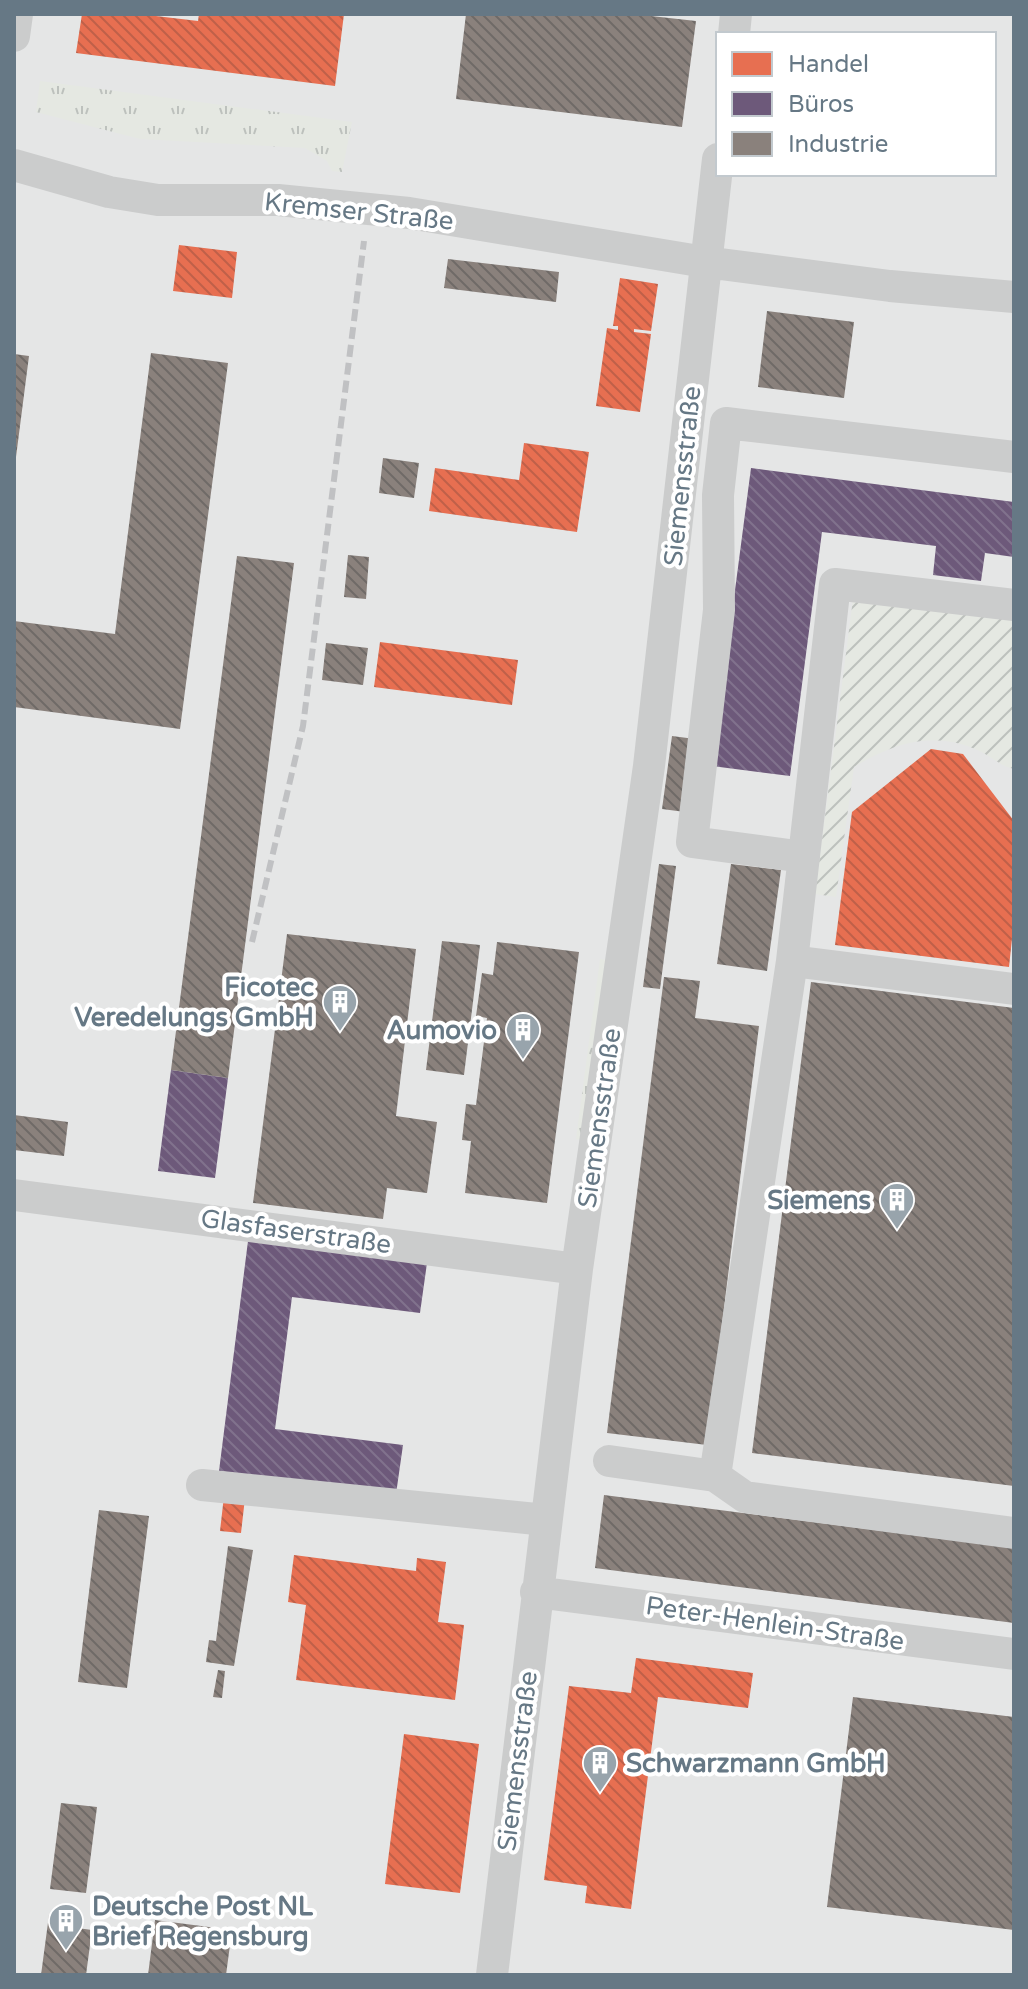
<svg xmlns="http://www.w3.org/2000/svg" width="1028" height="1989" viewBox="0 0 1028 1989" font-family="'Varela Round',sans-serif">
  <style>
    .built { fill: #e5e6e6; fill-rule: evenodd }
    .grass { fill: url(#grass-tufts) }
    .garden { fill: url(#garden-furrows) }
    .shops { fill: url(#shops-back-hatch) }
    .offices { fill: url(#offices-back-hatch) }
    .industry { fill: url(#industry-back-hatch) }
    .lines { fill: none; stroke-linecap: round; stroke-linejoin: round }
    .minor { stroke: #cbcccc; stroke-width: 32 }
    .rail { stroke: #c0c1c3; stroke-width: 6; stroke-dasharray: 12 6; stroke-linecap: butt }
    .labels { text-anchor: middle; stroke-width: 8; stroke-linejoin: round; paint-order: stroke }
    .street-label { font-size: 26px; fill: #667885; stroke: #fff }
    .poi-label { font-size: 26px; font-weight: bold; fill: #667885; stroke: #fff; text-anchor: end }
  </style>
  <defs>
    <pattern id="grass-tufts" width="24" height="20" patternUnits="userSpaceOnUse" patternTransform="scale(2)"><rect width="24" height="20" fill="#e5e8e2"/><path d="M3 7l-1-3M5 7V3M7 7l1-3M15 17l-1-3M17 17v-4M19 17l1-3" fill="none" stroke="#bdc1bd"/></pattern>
    <pattern id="garden-furrows" width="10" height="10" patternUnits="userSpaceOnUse" patternTransform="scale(2)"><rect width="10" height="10" fill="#e5e8e2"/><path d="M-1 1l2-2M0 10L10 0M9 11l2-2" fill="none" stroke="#bdc1bd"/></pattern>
    <pattern id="shops-back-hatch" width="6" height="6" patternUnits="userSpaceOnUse" patternTransform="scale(2)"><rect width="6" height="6" fill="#e76f51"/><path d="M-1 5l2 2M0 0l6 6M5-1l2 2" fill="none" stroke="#bf6049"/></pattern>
    <pattern id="offices-back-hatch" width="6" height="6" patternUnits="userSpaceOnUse" patternTransform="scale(2)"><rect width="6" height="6" fill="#6d597a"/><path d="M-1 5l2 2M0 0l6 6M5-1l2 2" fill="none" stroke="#81728d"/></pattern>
    <pattern id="industry-back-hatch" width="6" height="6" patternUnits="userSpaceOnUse" patternTransform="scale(2)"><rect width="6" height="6" fill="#8a817c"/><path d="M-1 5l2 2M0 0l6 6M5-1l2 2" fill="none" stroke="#6f6a67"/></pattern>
  </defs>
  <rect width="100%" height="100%" fill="#f6f6f5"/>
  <path class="built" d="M14 14H1014V1975H14ZM718 34H994V174H718Z"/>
  <path class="grass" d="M40 81 352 122 342 172 332 171 327 161 305 148 140 139 36 112Z
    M600 959 606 960 581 1140 576 1139Z"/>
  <path class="garden" d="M853 599 1014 618V769C999 766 989 754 975 749 931 731 894 743 854 767L836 897 815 894Z"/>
  <path class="shops" d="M82 14H139L198 21 199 14H344L335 86 76 53Z
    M179 245 237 252 232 298 173 291Z
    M620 278 658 284 651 331 634 329V332L651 334 640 412 596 406 607 328 618 330V326H613Z
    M524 443 589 452 577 532 429 511 435 468 519 480Z
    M380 642 518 660 512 705 374 687Z
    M931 749 963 754 1014 821V920L1009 967 835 945 852 812Z
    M224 1496 245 1498 241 1533 220 1531Z
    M294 1555 416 1571 417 1558 446 1562 438 1622 464 1625 455 1700 296 1680 306 1605 288 1602Z
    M636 1658 753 1673 748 1708 658 1697 631 1909 585 1903 587 1886 544 1880 569 1686 631 1693Z
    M404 1734 479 1744 460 1893 385 1884Z"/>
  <path class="offices" d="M751 468 1014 502V557L985 553 981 581 933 575 936 546 822 532 790 776 712 766Z
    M171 1070 228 1078 215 1178 158 1171Z
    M248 1241 427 1263 420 1313 292 1297 275 1429 403 1445 396 1494 219 1471Z"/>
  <path class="industry" d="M466 14H633L696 21 682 127 456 99Z
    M448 259 559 272 556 302 444 288Z
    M767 311 854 322 844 398 758 387Z
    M151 353 228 363 180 729 14 707V621L115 634Z
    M14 354 29 356 16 457H14Z
    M383 458 419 463 414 498 379 493Z
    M348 555 369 557 366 599 344 597Z
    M237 556 294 563 228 1078 171 1070Z
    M326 643 368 648 363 685 322 680Z
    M672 736 695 739 685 812 662 809Z
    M659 864 676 866 660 989 643 987Z
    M731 864 781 870 767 971 717 964Z
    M287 934 416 949 396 1116 437 1122 427 1193 387 1188 383 1219 253 1203Z
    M442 941 480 945 464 1075 426 1070Z
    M497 942 579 952 547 1203 465 1193 471 1141 462 1140 466 1104 476 1105 487 1018 476 1016 482 973 493 975Z
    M664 977 700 981 695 1018 759 1026 707 1445 607 1433Z
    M811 982 1014 1008V1486L752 1453Z
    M14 1115 68 1122 64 1156 14 1150Z
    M604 1495 1014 1548V1623L595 1568Z
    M99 1510 149 1516 127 1688 78 1682Z
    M228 1546 253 1550 234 1666 206 1662 209 1640 216 1641Z
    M218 1670 225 1671 222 1698 213 1697Z
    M853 1697 1014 1717V1930L827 1907Z
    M61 1803 97 1807 86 1893 50 1889Z
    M49 1915 71 1918 70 1927 92 1930 86 1975H41Z
    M155 1920 232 1930 226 1975H148Z"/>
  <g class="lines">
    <path class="minor" d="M734 34 736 14
      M14 36 17 14
      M14 165 109 192 158 200H278L409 213 705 262 890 286 1014 297
      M1014 605 835 584 792 961 715 1476 745 1497 1014 1533
      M804 857 692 842 719 610 718 495 726 423 1014 457
      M792 961 1014 989
      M14 1195 577 1269
      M609 1461 715 1476
      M202 1485 546 1520
      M536 1592 1014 1654
      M492 1975 577 1269 649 766 718 159"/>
    <path class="rail" d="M252 942 303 726 364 241"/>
  </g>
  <defs>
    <symbol id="building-pin" viewBox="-11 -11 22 30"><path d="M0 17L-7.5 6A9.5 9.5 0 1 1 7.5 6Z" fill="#98a4ac" stroke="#fff"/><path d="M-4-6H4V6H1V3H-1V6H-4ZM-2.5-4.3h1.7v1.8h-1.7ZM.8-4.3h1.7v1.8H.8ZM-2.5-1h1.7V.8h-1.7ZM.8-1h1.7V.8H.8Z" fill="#fff"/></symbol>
  </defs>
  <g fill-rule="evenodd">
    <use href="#building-pin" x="320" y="982" width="40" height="54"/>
    <use href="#building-pin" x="503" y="1010" width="40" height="54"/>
    <use href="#building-pin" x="877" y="1180" width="40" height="54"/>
    <use href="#building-pin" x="580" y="1743" width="40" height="54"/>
    <use href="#building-pin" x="46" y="1901" width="40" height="54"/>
  </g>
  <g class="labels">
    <g class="street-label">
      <text transform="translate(359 211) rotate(6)" y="9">Kremser Straße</text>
      <text transform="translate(682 476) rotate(-84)" y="9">Siemensstraße</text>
      <text transform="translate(599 1118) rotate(-82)" y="9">Siemensstraße</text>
      <text transform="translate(296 1231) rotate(8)" y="9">Glasfaserstraße</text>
      <text transform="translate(775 1623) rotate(8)" y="9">Peter-Henlein-Straße</text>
      <text transform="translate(517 1761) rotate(-83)" y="9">Siemensstraße</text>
    </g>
    <g class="poi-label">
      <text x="314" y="996">Ficotec<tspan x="314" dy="30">Veredelungs GmbH</tspan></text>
      <text x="497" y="1039">Aumovio</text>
      <text x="871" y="1209">Siemens</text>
      <text x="626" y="1772" text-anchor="start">Schwarzmann GmbH</text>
      <text x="92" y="1915" text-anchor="start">Deutsche Post NL<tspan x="92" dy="30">Brief Regensburg</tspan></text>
    </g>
  </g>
  <rect width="1028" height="1989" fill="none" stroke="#667885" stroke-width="32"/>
  <rect x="716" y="32" width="280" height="144" fill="#ffffff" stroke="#c2c9ce" stroke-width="2"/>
  <rect x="732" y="52" width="40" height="24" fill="#e76f51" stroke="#c2c9ce" stroke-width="2"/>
  <text x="788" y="72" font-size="24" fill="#667885">Handel</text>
  <rect x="732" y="92" width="40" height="24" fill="#6d597a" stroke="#c2c9ce" stroke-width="2"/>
  <text x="788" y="112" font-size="24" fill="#667885">Büros</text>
  <rect x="732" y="132" width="40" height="24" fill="#8a817c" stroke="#c2c9ce" stroke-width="2"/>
  <text x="788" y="152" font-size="24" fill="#667885">Industrie</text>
</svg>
